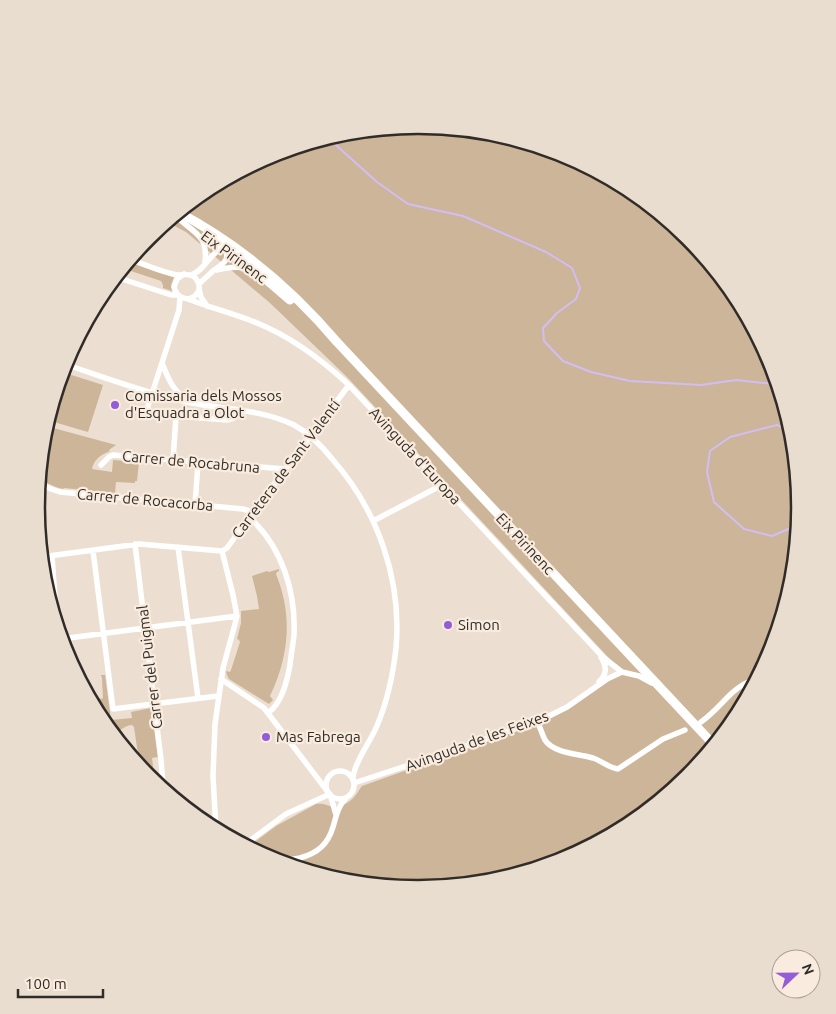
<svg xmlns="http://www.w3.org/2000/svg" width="836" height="1014" viewBox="0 0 836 1014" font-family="Ubuntu,sans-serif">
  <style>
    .green { fill: #cdb599 }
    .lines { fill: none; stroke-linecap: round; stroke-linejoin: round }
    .stream { stroke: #d2bef4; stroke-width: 2 }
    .street { stroke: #fff; stroke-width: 5.5 }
    .primary { stroke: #fff; stroke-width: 9 }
    .poi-dot { fill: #925dd6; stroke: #f9ecde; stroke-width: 2 }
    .labels { text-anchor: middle; stroke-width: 4.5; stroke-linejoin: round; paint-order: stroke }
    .street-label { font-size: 15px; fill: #312c27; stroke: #f9ecde }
    .poi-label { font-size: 15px; fill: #312c27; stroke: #f9ecde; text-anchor: start }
    .rim { fill: none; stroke: #312c27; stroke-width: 2.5 }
  </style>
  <rect width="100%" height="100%" fill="#ecdfd1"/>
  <path class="green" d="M418 125 493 133 564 154 630 190 688 237 736 295 771 361 792 433 800 507 792 582 771 653 735 719 688 777 630 825 564 860 492 881 418 889 343 881 272 860 248 847 276 826 316 804C323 803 326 805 333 807 339 808 351 802 355 796 358 793 359 789 362 786L534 725 537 726 541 723 569 709 622 672 347 377 270 303 186 232 167 222 206 189 272 154 344 133Z
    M127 262 174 277 171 285 172 291 163 288V285L161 281 122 268Z
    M62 372 103 385 88 432 47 420Z
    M46 426 116 445 109 450 110 451C101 455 94 459 92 469L112 472 113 460 139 462 137 481H135V483L116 482 115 493 64 488 63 489C54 487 47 483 39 479L44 432Z
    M279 569V571L277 572 276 574C293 616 289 656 270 696L273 700 269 704 229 679 227 675 226 671 230 672 231 670 240 642 239 640 237 639 241 623V611L259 609 257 596 252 576 267 571 269 572Z
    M101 675H105L111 720 132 718 131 712 151 708 158 757 152 758 155 782 148 777 140 768 134 727 132 725C126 725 118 731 114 736L99 715 102 716 105 714 104 711 91 702 85 691 101 699 103 698 102 678Z"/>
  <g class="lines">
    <path class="stream" d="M327 137 377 182 408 204 463 216 546 252 572 268 580 288 576 299 557 313 543 328 544 341 563 361 591 372 630 381 701 385 736 380 773 384 779 387
      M791 427 784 428 777 425 730 437 710 451 707 472 714 502 744 529 772 536 798 525"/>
    <path class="street" d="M179 219C196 234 208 236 205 263
      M130 259C144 264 163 273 178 275 182 275 186 274 189 275 193 275 196 278 198 282 205 297 180 308 174 287L177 279 184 274
      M217 270C232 267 240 265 254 272
      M191 275C206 270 210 251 226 247
      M116 277 171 295H178
      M199 284C204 279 209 275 214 270 224 263 230 261 225 247
      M199 289 201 297 207 306
      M180 297 179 310 148 406V410L153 414 227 420 234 418 235 409
      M188 299C211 308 235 314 257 323 292 337 322 360 349 385L529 578 604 658 622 672 639 676 652 683
      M162 363C168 378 173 392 189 401
      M64 364C104 377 143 392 183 401 220 410 259 408 294 425 309 433 322 446 333 460 378 511 402 580 396 648 393 675 387 703 376 728 370 742 353 765 353 779
      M173 460 176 416
      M101 465 109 457 113 455 285 469
      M39 483 51 489 60 492 243 509 253 512
      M195 505 198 463
      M250 518C282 547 296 592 294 635 293 645 291 655 290 665 287 681 282 703 268 713
      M373 521 442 485
      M135 544 161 760 163 785V789
      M178 547 198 698
      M93 551 113 709 218 696
      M222 551 227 548 253 512 349 385
      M52 556 55 598 61 639 237 616
      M41 557 139 544 222 551
      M221 679 264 708 328 792
      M599 682C607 674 607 667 601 657
      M537 721C540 727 542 734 545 740 553 753 579 754 593 758 602 761 609 768 618 769L663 739 685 730
      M701 722C714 713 722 702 733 692 740 686 749 681 757 678
      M326 785a14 14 0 1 1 28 0a14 14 0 1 1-28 0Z
      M354 783 449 752 545 718 567 707 607 679 622 672
      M216 830 213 776 215 724 223 668 235 624 237 616 233 595 222 551
      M244 845 286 814 330 794 336 815
      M280 862C287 860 293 859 300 858 318 853 328 844 333 827 336 817 338 806 346 798"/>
    <path class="primary" d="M178 212C240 245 292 289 337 342L714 745
      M220 244 241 258 290 300"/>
  </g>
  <g class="poi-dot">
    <circle cx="115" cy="405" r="5"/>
    <circle cx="448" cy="625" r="5"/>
    <circle cx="266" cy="737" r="5"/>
  </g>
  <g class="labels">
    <g class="street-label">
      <text transform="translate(234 257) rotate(36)" y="5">Eix Pirinenc</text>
      <text transform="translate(415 456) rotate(47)" y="5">Avinguda d'Europa</text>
      <text transform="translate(191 462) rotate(5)" y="5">Carrer de Rocabruna</text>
      <text transform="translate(286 469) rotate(-53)" y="5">Carretera de Sant Valentí</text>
      <text transform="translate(145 500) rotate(5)" y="5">Carrer de Rocacorba</text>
      <text transform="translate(525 544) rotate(47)" y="5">Eix Pirinenc</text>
      <text transform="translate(150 667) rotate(-97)" y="5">Carrer del Puigmal</text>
      <text transform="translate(477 741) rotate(-20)" y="5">Avinguda de les Feixes</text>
    </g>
    <g class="poi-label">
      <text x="125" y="401">Comissaria dels Mossos<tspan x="125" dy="17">d'Esquadra a Olot</tspan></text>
      <text x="458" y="630">Simon</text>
      <text x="276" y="742">Mas Fabrega</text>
    </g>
  </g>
  <path d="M0 0H836V1014H0ZM45 507a373 373 0 1 1 746 0a373 373 0 1 1-746 0Z" fill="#e9ddcf" fill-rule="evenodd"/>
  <path class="rim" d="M45 507a373 373 0 1 1 746 0a373 373 0 1 1-746 0Z"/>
  <g transform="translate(796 974) rotate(68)"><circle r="24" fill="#f9ecde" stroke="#a99f95"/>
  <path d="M0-4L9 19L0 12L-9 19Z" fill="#925dd6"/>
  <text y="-8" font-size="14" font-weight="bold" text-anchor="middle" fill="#312c27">N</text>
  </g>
  <path d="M18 989v8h85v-8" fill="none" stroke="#312c27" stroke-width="2.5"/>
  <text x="25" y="989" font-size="15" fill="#312c27" stroke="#f9ecde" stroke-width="4" paint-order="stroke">100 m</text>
</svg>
